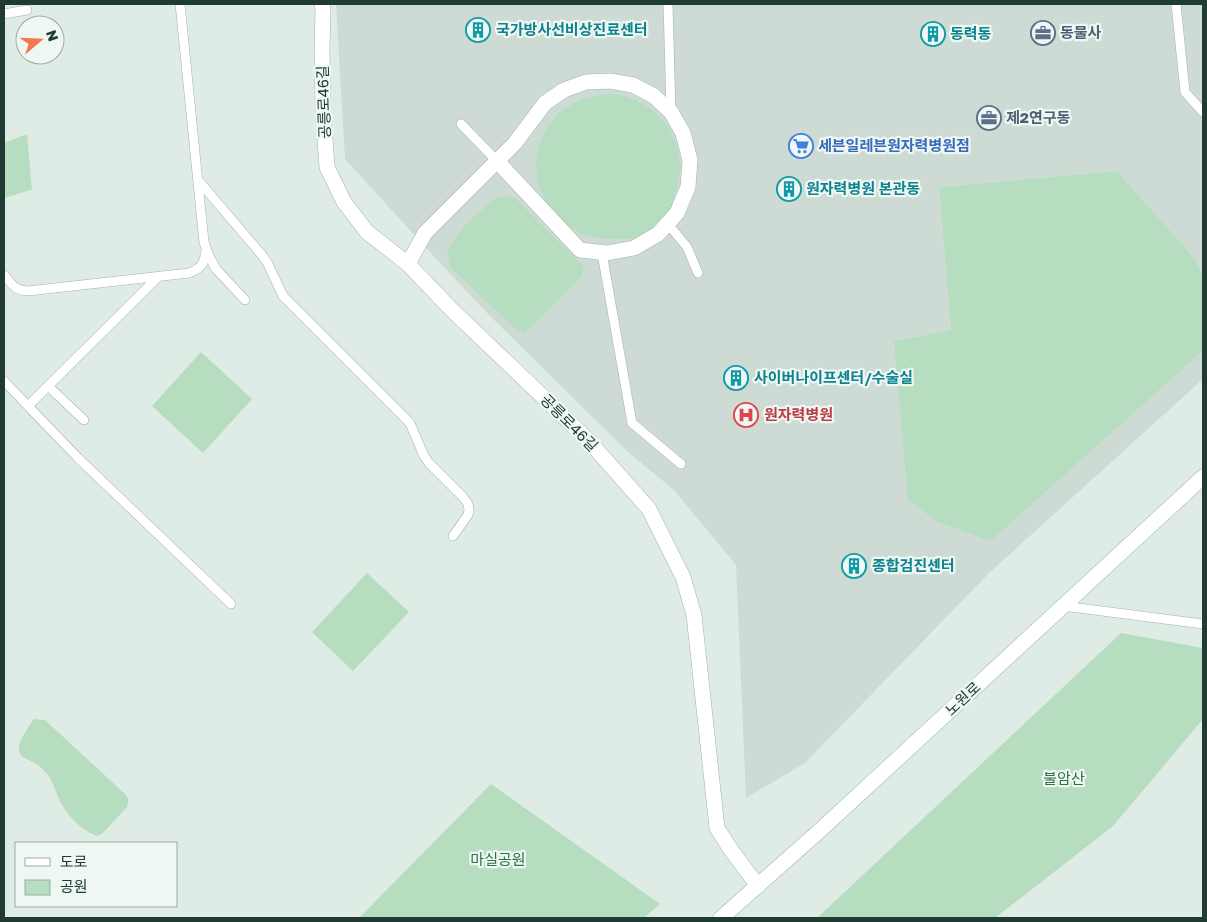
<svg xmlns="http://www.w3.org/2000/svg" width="1207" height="922" viewBox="0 0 1207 922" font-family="'Golos Text','Noto Sans KR',sans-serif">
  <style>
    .built { fill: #cddbd4 }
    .green { fill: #b7ddc0 }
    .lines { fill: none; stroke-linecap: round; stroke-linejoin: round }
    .service-casing { stroke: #a2b3ac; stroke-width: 10 }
    .minor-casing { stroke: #a2b3ac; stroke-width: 16 }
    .tertiary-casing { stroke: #a2b3ac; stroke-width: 16 }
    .secondary-casing { stroke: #9eb7ad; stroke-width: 16 }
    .service { stroke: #fff; stroke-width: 9 }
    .minor { stroke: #fff; stroke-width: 15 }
    .tertiary { stroke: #fff; stroke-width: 15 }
    .secondary { stroke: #fff; stroke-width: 15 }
    .labels { text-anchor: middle; stroke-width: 4.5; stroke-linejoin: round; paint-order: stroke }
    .culture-label { font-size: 15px; font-weight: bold; fill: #0d838f; stroke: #eff7f3; text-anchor: start }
    .service-label { font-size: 15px; font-weight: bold; fill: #4e5e75; stroke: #eff7f3; text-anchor: start }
    .street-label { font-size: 15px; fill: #203b33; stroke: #eff7f3 }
    .shop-label { font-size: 15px; font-weight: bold; fill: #366cbe; stroke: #eff7f3; text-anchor: start }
    .health-label { font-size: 15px; font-weight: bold; fill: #be3a42; stroke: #eff7f3; text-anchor: start }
    .park-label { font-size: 15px; fill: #297343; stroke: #eff7f3 }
  </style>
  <rect width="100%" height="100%" fill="#dfebe5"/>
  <path class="built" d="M336 4H1203V279L1196 260 1117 171 939 187 951 330 894 341 991 541 1203 351V379L989 573 805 763 746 798 736 565 674 490 628 452 489 315 441 264 345 159Z"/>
  <path class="green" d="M617 94 636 100 653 110 667 125 677 145 681 168 671 213 656 231 634 239H605L582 234 562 223 547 205 538 184 536 164 539 144 548 126 561 111 578 101 597 95Z
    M27 134 32 190 27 191 4 198V143Z
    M1117 171 1196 260 1203 279V351L991 541 938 522 908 500 894 341 951 330 939 187Z
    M505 196 515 198 583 266 582 276 525 333 513 327 450 267 447 250 467 223 494 199Z
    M201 352 252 399 203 453 152 406Z
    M367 573 409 612 353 671 312 632Z
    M1121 633 1203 648V719L1113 826 995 918H817Z
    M35 719 45 720 125 794C129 799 129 801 127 807L102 834 97 836C81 830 69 817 61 803 56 794 54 783 48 775 44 770 38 765 33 762 28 759 20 758 19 751 17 743 28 728 33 720Z
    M491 784 660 904 644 918H359Z"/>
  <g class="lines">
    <defs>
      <path id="service" d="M180 4 204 242 209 256 216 269 245 300
        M668 4 671 112
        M1176 4 1185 92 1203 112
        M4 14 27 10
        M461 124 497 161
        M198 180 261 254 267 262 283 296 410 423 424 456 429 463 463 497 468 504 469 510 468 515 453 536
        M668 224 687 247 698 273
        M602 253 632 423 681 464
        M4 275C12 284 14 290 28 291L189 273C203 268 204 263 206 250
        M4 381 78 458 231 604
        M48 386 84 420
        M28 406 158 277
        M1063 606 1203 624"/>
      <path id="minor" d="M408 264 425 233 515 143 545 103 564 90 586 82 610 81 633 85 654 96 671 112 683 133 690 160 688 187 677 213 658 234 634 248 607 253 580 250 497 161"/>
      <path id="tertiary" d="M322 4 323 11 322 49 323 112 327 167 344 202 367 232 408 264 451 309 587 439 649 509 683 577 694 615 717 828 731 850 758 886"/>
      <path id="secondary" d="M721 918 816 834 1203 477"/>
    </defs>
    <use href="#service" class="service-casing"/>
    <use href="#minor" class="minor-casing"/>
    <use href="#tertiary" class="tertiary-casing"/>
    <use href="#secondary" class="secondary-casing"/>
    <use href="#service" class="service"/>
    <use href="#minor" class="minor"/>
    <use href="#tertiary" class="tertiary"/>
    <use href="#secondary" class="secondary"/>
  </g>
  <defs>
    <symbol id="building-ring" viewBox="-11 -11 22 22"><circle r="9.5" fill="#eff7f3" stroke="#0f9aa8" stroke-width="1.5"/><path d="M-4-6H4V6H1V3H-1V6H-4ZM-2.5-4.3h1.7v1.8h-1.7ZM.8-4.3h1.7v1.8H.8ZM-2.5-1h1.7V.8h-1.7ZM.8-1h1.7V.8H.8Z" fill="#0f9aa8"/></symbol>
    <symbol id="office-ring" viewBox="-11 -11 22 22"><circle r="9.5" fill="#eff7f3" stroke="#5c6f8a" stroke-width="1.5"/><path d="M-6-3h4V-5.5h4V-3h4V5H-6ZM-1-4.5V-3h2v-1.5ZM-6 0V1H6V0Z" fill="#5c6f8a"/></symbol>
    <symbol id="supermarket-ring" viewBox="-11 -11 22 22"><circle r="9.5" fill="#eff7f3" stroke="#3f7fe0" stroke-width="1.5"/><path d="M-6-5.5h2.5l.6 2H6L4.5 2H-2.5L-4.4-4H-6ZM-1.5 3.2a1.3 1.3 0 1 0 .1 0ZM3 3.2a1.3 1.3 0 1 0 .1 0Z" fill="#3f7fe0"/></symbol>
    <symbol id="hospital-ring" viewBox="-11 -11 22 22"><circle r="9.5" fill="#eff7f3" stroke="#e0444e" stroke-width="1.5"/><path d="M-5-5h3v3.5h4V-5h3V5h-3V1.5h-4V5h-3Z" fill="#e0444e"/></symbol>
  </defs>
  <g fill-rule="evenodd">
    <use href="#building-ring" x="464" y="16" width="28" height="28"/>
    <use href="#office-ring" x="1029" y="19" width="28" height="28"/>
    <use href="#building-ring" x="919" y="20" width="28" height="28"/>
    <use href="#office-ring" x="975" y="104" width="28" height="28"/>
    <use href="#supermarket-ring" x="787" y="132" width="28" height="28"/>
    <use href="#building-ring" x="775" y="175" width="28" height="28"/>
    <use href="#building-ring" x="722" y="364" width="28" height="28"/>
    <use href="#hospital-ring" x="732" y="401" width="28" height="28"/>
    <use href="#building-ring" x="840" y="552" width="28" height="28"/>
  </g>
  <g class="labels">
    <g class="culture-label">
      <text x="496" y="35">국가방사선비상진료센터</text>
      <text x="950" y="39">동력동</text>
      <text x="806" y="194">원자력병원 본관동</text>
      <text x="754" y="383">사이버나이프센터/수술실</text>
      <text x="872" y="571">종합검진센터</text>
    </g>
    <g class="service-label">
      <text x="1060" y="38">동물사</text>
      <text x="1006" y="123">제2연구동</text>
    </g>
    <g class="street-label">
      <text transform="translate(324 102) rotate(-92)" y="5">공릉로46길</text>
      <text transform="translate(569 423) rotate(45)" y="5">공릉로46길</text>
      <text transform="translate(963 699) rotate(-43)" y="5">노원로</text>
    </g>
    <g class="shop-label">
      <text x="818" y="151">세븐일레븐원자력병원점</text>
    </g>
    <g class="health-label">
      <text x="764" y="420">원자력병원</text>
    </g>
    <g class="park-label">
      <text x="1064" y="784">불암산</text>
      <text x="498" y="865">마실공원</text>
    </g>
  </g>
  <rect width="1207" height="922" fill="none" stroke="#203b33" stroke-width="10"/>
  <rect x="15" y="842" width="162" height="65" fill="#eff7f3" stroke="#9caca6"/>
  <rect x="25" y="858" width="25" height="8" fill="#ffffff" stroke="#9caca6"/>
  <text x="60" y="867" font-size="15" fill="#203b33">도로</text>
  <rect x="25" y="880" width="25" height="15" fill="#b7ddc0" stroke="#9caca6"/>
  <text x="60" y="892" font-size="15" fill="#203b33">공원</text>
  <g transform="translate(40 40) rotate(71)"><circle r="24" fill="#eff7f3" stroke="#9caca6"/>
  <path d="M0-4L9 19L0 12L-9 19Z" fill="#f67552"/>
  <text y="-8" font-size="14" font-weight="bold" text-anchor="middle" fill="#203b33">N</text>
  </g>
</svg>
